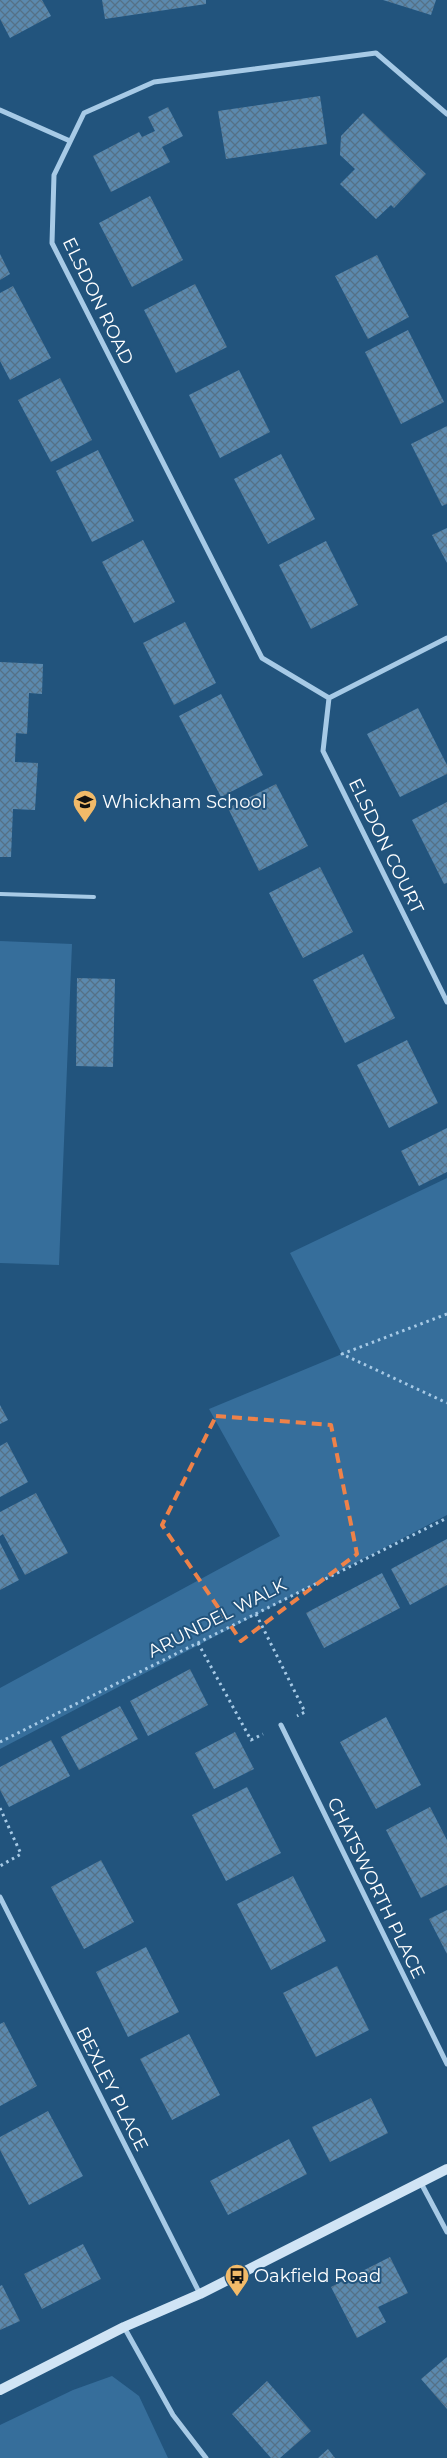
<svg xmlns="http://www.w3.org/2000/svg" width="447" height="2458" viewBox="0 0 447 2458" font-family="Montserrat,sans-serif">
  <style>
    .grass { fill: #366e9b }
    .building { fill: url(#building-cross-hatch) }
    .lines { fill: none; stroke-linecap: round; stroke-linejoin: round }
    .path { stroke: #a7cae6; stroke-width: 3; stroke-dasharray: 2.5 4; stroke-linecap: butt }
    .lane { stroke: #a7cae6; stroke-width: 4 }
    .street { stroke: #a7cae6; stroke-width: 5 }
    .secondary { stroke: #d0e4f5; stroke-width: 10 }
    .marked { fill: none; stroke: #ee8249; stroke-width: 4; stroke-dasharray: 10 6; stroke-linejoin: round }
    .labels { text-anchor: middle; stroke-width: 4; stroke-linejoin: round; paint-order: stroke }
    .street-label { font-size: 18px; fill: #fff; stroke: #22547d }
    .poi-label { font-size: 18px; fill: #fff; stroke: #22547d; text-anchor: start }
  </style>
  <defs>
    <pattern id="building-cross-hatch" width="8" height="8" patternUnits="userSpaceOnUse" patternTransform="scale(1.25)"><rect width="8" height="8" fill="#5b89ae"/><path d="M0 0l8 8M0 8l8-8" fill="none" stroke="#557187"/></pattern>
  </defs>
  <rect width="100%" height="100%" fill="#22547d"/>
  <path class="grass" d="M0 941 72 944 59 1265 0 1263Z
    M447 1178V1515L0 1749V1688L280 1536 209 1409 342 1354 290 1253Z
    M112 2376 139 2396 168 2458H0V2425L73 2390Z"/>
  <path class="building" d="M0 0H42L51 16 10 38 0 19Z
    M102 0H206V4L105 19Z
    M383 0H436L431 15Z
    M320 96 327 144 226 159 218 111Z
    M168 107 183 136 162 147 170 162 111 192 93 156 139 132 142 137 155 131 148 117Z
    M363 113 426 174 394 208 391 205 376 219 340 184 355 169 340 155 341 136Z
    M150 196 183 260 132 287 99 223Z
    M0 254 10 274 0 280Z
    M377 255 409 317 368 339 335 276Z
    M195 284 227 347 176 373 144 310Z
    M13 286 51 358 10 380 0 361V293Z
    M408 330 444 402 401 424 365 352Z
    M239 370 270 432 220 458 189 395Z
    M60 378 92 440 51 462 18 400Z
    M447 426V504L442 506 411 444Z
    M98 450 134 521 92 542 56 471Z
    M281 454 315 519 268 544 234 479Z
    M447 528V563L432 535Z
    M143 540 175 602 134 623 102 562Z
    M326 541 358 605 311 629 279 565Z
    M185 622 216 683 174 705 143 643Z
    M0 662 43 664 42 694 29 693 27 734 16 733 15 762 38 763 35 810 13 809 11 857H0Z
    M221 694 263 775 221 797 179 716Z
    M418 708 447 765V774L400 797 367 734Z
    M276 784 308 846 259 871 228 808Z
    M447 802V883L444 884 412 820Z
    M320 867 353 932 303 958 269 893Z
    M363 954 395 1018 345 1043 313 980Z
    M77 978 115 979 113 1067 76 1066Z
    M407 1040 438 1103 389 1128 357 1065Z
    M447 1128V1172L419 1186 401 1151Z
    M0 1405 8 1420 0 1424Z
    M7 1442 28 1482 0 1497V1446Z
    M36 1493 68 1553 25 1575 3 1534 0 1536V1512Z
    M447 1539V1585L410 1605 391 1569Z
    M0 1543 19 1580 0 1590Z
    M382 1573 400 1608 324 1648 306 1613Z
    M190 1669 208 1705 148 1736 130 1701Z
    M120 1706 138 1739 79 1770 61 1737Z
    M386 1717 421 1785 376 1809 340 1742Z
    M235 1732 254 1769 214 1789 195 1753Z
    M51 1740 70 1776 9 1807 0 1790V1767Z
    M247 1787 281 1853 226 1881 192 1815Z
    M430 1807 447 1840V1885L421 1898 386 1830Z
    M101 1860 134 1922 84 1949 51 1887Z
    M293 1876 326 1941 271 1970 237 1904Z
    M447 1910V1954L429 1919Z
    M146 1947 179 2012 128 2037 96 1972Z
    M337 1966 369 2030 316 2057 283 1993Z
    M4 2022 37 2086 0 2106V2024Z
    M189 2034 220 2095 172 2120 140 2059Z
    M371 2098 388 2133 330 2162 312 2127Z
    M48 2111 83 2176 29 2205 0 2150V2137Z
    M289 2139 307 2174 228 2215 210 2181Z
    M83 2244 101 2279 42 2309 24 2274Z
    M390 2257 408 2293 378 2307 386 2322 357 2338 331 2287Z
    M2 2285 20 2321 0 2330V2286Z
    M447 2357V2409L421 2379Z
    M267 2381 311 2431 280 2458H271L232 2414Z
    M328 2449 335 2458H318Z"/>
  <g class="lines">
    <path class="path" d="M447 1314 342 1354 447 1403
      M256 1614 305 1712 297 1716
      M198 1643 251 1740 263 1734
      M0 1742 447 1518
      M0 1808 21 1854 0 1866"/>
    <path class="lane" d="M0 894 94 897"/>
    <path class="street" d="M0 110 70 141
      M447 114 376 53 154 82 84 113 54 175 52 243 262 658 329 698 447 638
      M329 698 323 751 447 1002
      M281 1725 447 2064
      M0 1897 200 2294
      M421 2183 447 2232
      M124 2327 173 2415 206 2458"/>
    <path class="secondary" d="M0 2390 124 2327 200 2294 447 2169"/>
  </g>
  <path class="marked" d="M216 1416 331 1425 357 1554 241 1641 162 1525Z"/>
  <defs>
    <symbol id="school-pin" viewBox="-11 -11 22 30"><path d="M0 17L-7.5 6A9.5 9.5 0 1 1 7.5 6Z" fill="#f1ba69" stroke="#22547d"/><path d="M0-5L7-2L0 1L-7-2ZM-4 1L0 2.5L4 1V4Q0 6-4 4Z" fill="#111"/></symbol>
    <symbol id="bus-pin" viewBox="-11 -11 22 30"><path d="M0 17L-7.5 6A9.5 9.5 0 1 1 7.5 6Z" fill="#f1ba69" stroke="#22547d"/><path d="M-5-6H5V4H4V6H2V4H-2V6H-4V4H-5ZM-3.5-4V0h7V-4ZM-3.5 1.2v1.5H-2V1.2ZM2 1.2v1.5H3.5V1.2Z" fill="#111"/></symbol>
  </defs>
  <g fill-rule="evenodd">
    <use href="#school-pin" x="71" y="788" width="28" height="38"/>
    <use href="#bus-pin" x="223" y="2262" width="28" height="38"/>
  </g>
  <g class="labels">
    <g class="street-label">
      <text transform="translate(98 301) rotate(64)" y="6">ELSDON ROAD</text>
      <text transform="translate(386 846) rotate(64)" y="6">ELSDON COURT</text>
      <text transform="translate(217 1618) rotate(-27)" y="6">ARUNDEL WALK</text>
      <text transform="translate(376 1888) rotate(64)" y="6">CHATSWORTH PLACE</text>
      <text transform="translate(112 2089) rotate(63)" y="6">BEXLEY PLACE</text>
    </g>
    <g class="poi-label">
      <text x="102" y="808">Whickham School</text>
      <text x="254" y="2282">Oakfield Road</text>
    </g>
  </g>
</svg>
